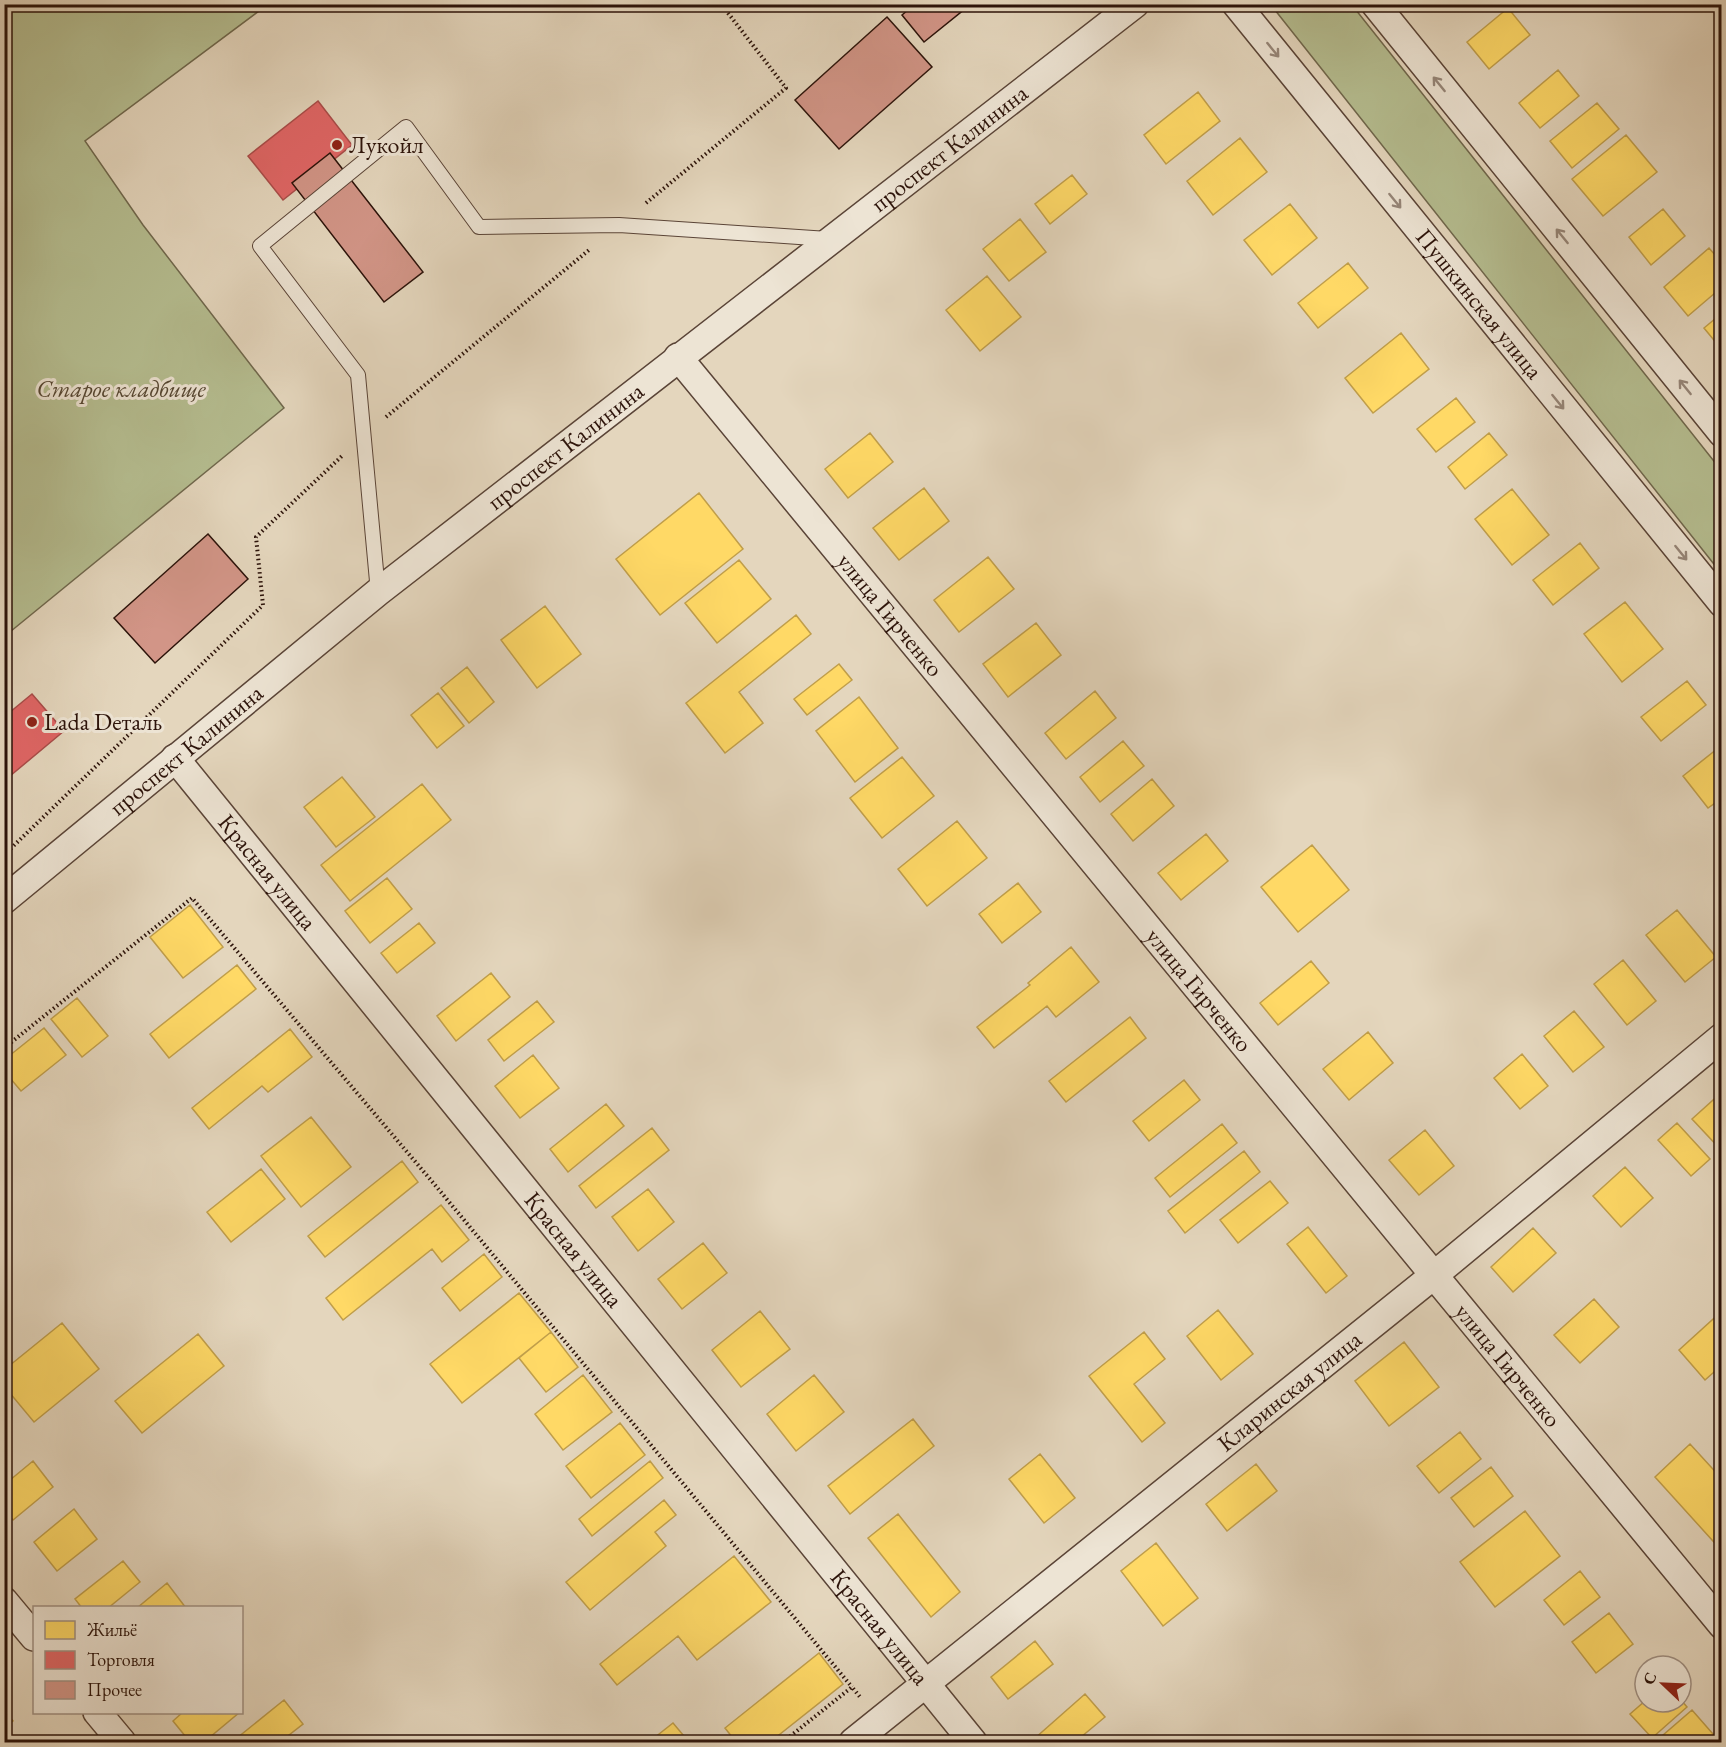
<svg xmlns="http://www.w3.org/2000/svg" width="1726" height="1747" viewBox="0 0 1726 1747" font-family="'EB Garamond',serif">
  <style>
    .green { fill: #b5bd90; stroke: #70684d; stroke-width: 1.5 }
    .homes { fill: #ffd966; stroke: #c09e4a; stroke-width: 1.5 }
    .shops { fill: #e06666; stroke: #aa4d4a; stroke-width: 1.5 }
    .building { fill: #d29587; stroke: #2c130a; stroke-width: 1.5 }
    .lines { fill: none; stroke-linecap: round; stroke-linejoin: round }
    .service-casing { stroke: #5a4437; stroke-width: 16 }
    .minor-casing { stroke: #5a4437; stroke-width: 30 }
    .path { stroke: #2c130a; stroke-width: 4; stroke-dasharray: 1.5 3; stroke-linecap: butt }
    .service { stroke: #ede4d4; stroke-width: 14 }
    .minor { stroke: #ede4d4; stroke-width: 27 }
    .oneway { stroke: #968679 }
    .poi-dot { fill: #8f2418; stroke: #ede4d4; stroke-width: 2 }
    .labels { text-anchor: middle; stroke-width: 6; stroke-linejoin: round; paint-order: stroke }
    .poi-label { font-size: 24px; fill: #2c130a; stroke: #ede4d4; text-anchor: start }
    .street-label { font-size: 24px; fill: #2c130a; stroke: #ede4d4 }
    .park-label { font-size: 24px; font-style: italic; fill: #554632; stroke: #ede4d4 }
  </style>
  <rect width="100%" height="100%" fill="#e4d6bd"/>
  <filter id="stains"><feTurbulence type="fractalNoise" baseFrequency=".00333" numOctaves="4"/><feColorMatrix values="0 0 0 0 .2 0 0 0 0 .09 0 0 0 0 .02 0 0 0 .5 -.17"/></filter>
  <radialGradient id="worn" r=".72"><stop offset=".6" stop-color="#630" stop-opacity="0"/><stop offset="1" stop-color="#630" stop-opacity=".3"/></radialGradient>
  <path class="green" d="M5 4 267 5 85 141 143 225 284 408 5 636Z
    M1271 5H1352L1721 470V573Z"/>
  <path class="homes" d="M1508 8 1530 35 1489 69 1467 42Z
    M1558 70 1579 96 1540 128 1519 103Z
    M1198 92 1220 121 1166 164 1144 135Z
    M1597 103 1619 129 1572 168 1550 141Z
    M1626 135 1657 172 1603 216 1572 179Z
    M1240 138 1267 172 1213 215 1187 181Z
    M1072 175 1087 194 1050 224 1035 204Z
    M1290 204 1317 238 1272 275 1244 240Z
    M1663 209 1685 236 1651 265 1629 237Z
    M1020 219 1046 252 1009 281 983 249Z
    M1709 248 1722 263V287L1688 316 1664 287Z
    M1348 263 1368 288 1318 328 1298 303Z
    M987 276 1021 317 980 351 946 310Z
    M1722 313V350L1704 328Z
    M1401 333 1429 369 1373 413 1345 378Z
    M1456 398 1475 422 1436 452 1417 429Z
    M870 433 893 462 848 498 825 469Z
    M1489 433 1507 455 1465 489 1448 467Z
    M924 488 949 521 899 560 873 528Z
    M1512 489 1549 535 1512 565 1475 519Z
    M699 493 743 549 660 615 616 559Z
    M1580 543 1599 568 1553 605 1533 580Z
    M988 557 1014 589 959 632 934 600Z
    M739 560 771 599 717 643 685 603Z
    M1625 602 1663 649 1622 682 1584 634Z
    M545 606 581 654 537 688 501 640Z
    M796 615 811 634 739 692 763 723 725 753 686 703Z
    M1036 623 1061 655 1008 697 983 664Z
    M839 664 852 680 807 715 794 699Z
    M467 667 494 702 469 723 441 688Z
    M1687 681 1706 705 1661 741 1641 717Z
    M1095 691 1116 718 1066 759 1045 733Z
    M438 693 464 726 437 748 411 715Z
    M859 697 898 748 855 782 816 731Z
    M1123 741 1144 766 1100 802 1080 777Z
    M1722 745V798L1708 808 1683 776Z
    M902 757 934 796 882 838 850 798Z
    M342 777 375 817 336 847 304 807Z
    M1152 779 1174 806 1133 841 1111 814Z
    M422 784 451 820 350 901 321 865Z
    M957 821 987 858 927 906 898 869Z
    M1206 834 1228 861 1181 900 1158 873Z
    M1312 845 1349 890 1298 932 1261 887Z
    M387 878 412 909 370 943 345 911Z
    M1018 883 1041 912 1002 943 979 914Z
    M190 905 223 947 183 978 150 937Z
    M1677 910 1716 957 1685 982 1646 935Z
    M419 923 435 943 397 973 381 953Z
    M1071 947 1099 982 1056 1017 1047 1006 994 1048 977 1027 1030 985 1028 983Z
    M1623 960 1656 1001 1627 1025 1594 984Z
    M1311 961 1329 983 1278 1025 1260 1003Z
    M237 965 256 989 169 1058 150 1034Z
    M491 973 510 997 456 1041 437 1016Z
    M77 998 108 1036 82 1057 51 1019Z
    M537 1001 554 1022 504 1061 488 1040Z
    M1574 1011 1604 1047 1573 1072 1544 1036Z
    M1130 1017 1146 1038 1066 1102 1049 1081Z
    M44 1028 66 1055 21 1091 4 1071V1060Z
    M290 1029 312 1057 268 1092 262 1086 209 1129 192 1108Z
    M1368 1032 1393 1063 1349 1100 1323 1069Z
    M1522 1054 1548 1086 1520 1109 1494 1078Z
    M533 1055 559 1088 520 1118 495 1086Z
    M1184 1080 1200 1100 1149 1141 1133 1121Z
    M1722 1092V1151L1692 1119Z
    M606 1104 624 1126 568 1172 550 1149Z
    M311 1117 351 1167 301 1207 261 1156Z
    M1677 1123 1710 1159 1691 1176 1658 1140Z
    M1222 1124 1237 1143 1170 1197 1155 1178Z
    M652 1128 669 1150 596 1208 579 1186Z
    M1425 1130 1454 1166 1419 1195 1389 1160Z
    M1244 1151 1260 1172 1185 1233 1168 1211Z
    M402 1161 418 1182 325 1257 308 1236Z
    M1625 1167 1653 1198 1621 1227 1593 1196Z
    M261 1169 285 1199 231 1242 207 1212Z
    M1270 1181 1288 1203 1238 1243 1220 1220Z
    M648 1189 674 1222 638 1251 612 1217Z
    M441 1205 469 1240 442 1262 432 1249 343 1320 326 1298Z
    M1308 1227 1347 1276 1326 1293 1287 1244Z
    M1533 1228 1556 1253 1513 1292 1491 1267Z
    M703 1243 727 1273 682 1309 658 1279Z
    M484 1254 502 1277 460 1311 442 1288Z
    M519 1293 551 1332 462 1403 430 1364Z
    M1594 1299 1619 1327 1580 1363 1554 1335Z
    M1218 1310 1253 1354 1221 1380 1187 1336Z
    M760 1311 790 1349 741 1387 712 1350Z
    M1722 1311V1365L1705 1380 1679 1350Z
    M62 1323 99 1369 34 1422 4 1386V1370Z
    M551 1332 578 1367 546 1392 519 1358Z
    M1144 1332 1165 1359 1134 1384 1165 1423 1142 1442 1089 1376Z
    M198 1334 224 1366 142 1433 115 1401Z
    M1404 1342 1439 1387 1389 1426 1355 1381Z
    M583 1375 612 1412 563 1450 535 1414Z
    M814 1375 844 1412 796 1451 767 1414Z
    M913 1419 934 1446 850 1514 828 1486Z
    M620 1423 645 1455 591 1498 566 1466Z
    M1460 1432 1481 1459 1439 1493 1417 1466Z
    M1690 1444 1722 1479V1498L1720 1500 1722 1502V1551L1655 1477Z
    M1040 1454 1075 1498 1044 1523 1009 1479Z
    M33 1461 53 1487 13 1520 4 1510V1485Z
    M650 1461 663 1478 592 1536 579 1519Z
    M1256 1464 1277 1491 1227 1531 1206 1504Z
    M1491 1467 1513 1496 1474 1527 1451 1498Z
    M664 1500 676 1515 655 1532 666 1546 590 1610 566 1582Z
    M74 1509 97 1539 57 1571 34 1542Z
    M1525 1511 1560 1556 1495 1607 1460 1562Z
    M898 1514 960 1592 931 1617 868 1538Z
    M1156 1543 1198 1598 1163 1626 1121 1571Z
    M734 1556 771 1602 697 1660 678 1636 617 1685 600 1664Z
    M123 1561 140 1582 108 1608H82L75 1599Z
    M1580 1571 1600 1597 1564 1625 1544 1600Z
    M167 1583 186 1608H137Z
    M1609 1613 1633 1644 1596 1673 1572 1642Z
    M1035 1641 1053 1664 1008 1699 991 1677Z
    M819 1653 843 1684 770 1742H736L725 1728Z
    M1085 1694 1105 1717 1075 1742H1037L1034 1739Z
    M284 1700 303 1724 280 1742H232Z
    M1681 1700 1687 1707 1652 1738 1630 1714 1645 1701 1681 1702Z
    M4 1710 13 1721 4 1728Z
    M1692 1710 1720 1742H1655Z
    M183 1712H240L204 1742H190L173 1721Z
    M673 1723 689 1742H649Z"/>
  <path class="shops" d="M318 101 352 145 283 200 248 156Z
    M32 694 64 731 4 781V717Z"/>
  <path class="building" d="M915 4H963L966 8 924 42 902 15Z
    M887 17 932 67 839 149 795 100Z
    M330 153 423 272 384 302 292 183Z
    M208 534 248 579 155 663 114 618Z"/>
  <g class="lines">
    <defs>
      <path id="service" d="M378 592 358 375 260 246 406 127 479 227 619 225 828 239"/>
      <g id="minor">
        <path id="s1" d="M1236 4 1722 603"/>
        <path d="M1375 4 1722 433"/>
        <path id="s2" d="M678 357 1722 1625"/>
        <path id="s3" d="M175 758 973 1742"/>
        <path id="s4" d="M4 900 378 592 1135 4"/>
        <path d="M4 1601 34 1637"/>
        <path d="M97 1712 122 1742"/>
        <path id="s5" d="M853 1742 1433 1276 1722 1037"/>
      </g>
    </defs>
    <use href="#service" class="service-casing"/>
    <use href="#minor" class="minor-casing"/>
    <path class="path" d="M646 203 786 88 721 4
      M386 417 589 250
      M4 855 263 605 256 537 342 456
      M4 1048 192 898 435 1185 852 1687
      M783 1742 852 1687 860 1697"/>
    <use href="#service" class="service"/>
    <use href="#minor" class="minor"/>
  </g>
  <defs><path id="oneway-shaft" d="M-6 0H5M1.5-3L5.5 0L1.5 3" fill="none" stroke-width="1.6" stroke-linecap="round" stroke-linejoin="round" transform="scale(1.5)"/></defs>
  <g class="oneway">
    <use href="#oneway-shaft" transform="translate(1273 50) rotate(51)"/>
    <use href="#oneway-shaft" transform="translate(1439 84) rotate(-129)"/>
    <use href="#oneway-shaft" transform="translate(1395 201) rotate(51)"/>
    <use href="#oneway-shaft" transform="translate(1562 236) rotate(-129)"/>
    <use href="#oneway-shaft" transform="translate(1685 387) rotate(-129)"/>
    <use href="#oneway-shaft" transform="translate(1558 402) rotate(51)"/>
    <use href="#oneway-shaft" transform="translate(1681 553) rotate(51)"/>
  </g>
  <g class="poi-dot">
    <circle cx="337" cy="145" r="6"/>
    <circle cx="32" cy="722" r="6"/>
  </g>
  <g class="labels">
    <g class="poi-label">
      <text x="349" y="153">Лукойл</text>
      <text x="44" y="730">Lada Dеталь</text>
    </g>
    <g class="street-label">
      <text dy="8" stroke="none"><textPath href="#s4" startOffset="1208">проспект Калинина</textPath></text>
      <text dy="8" stroke="none"><textPath href="#s1" startOffset="386">Пушкинская улица</textPath></text>
      <text dy="8" stroke="none"><textPath href="#s4" startOffset="722">проспект Калинина</textPath></text>
      <text dy="8" stroke="none"><textPath href="#s2" startOffset="334">улица Гирченко</textPath></text>
      <text dy="8" stroke="none"><textPath href="#s4" startOffset="236">проспект Калинина</textPath></text>
      <text dy="8" stroke="none"><textPath href="#s3" startOffset="147">Красная улица</textPath></text>
      <text dy="8" stroke="none"><textPath href="#s2" startOffset="820">улица Гирченко</textPath></text>
      <text dy="8" stroke="none"><textPath href="#s3" startOffset="633">Красная улица</textPath></text>
      <text dy="8" stroke="none"><textPath href="#s2" startOffset="1306">улица Гирченко</textPath></text>
      <text dy="8" stroke="none"><textPath href="#s5" startOffset="560">Кларинская улица</textPath></text>
      <text dy="8" stroke="none"><textPath href="#s3" startOffset="1119">Красная улица</textPath></text>
    </g>
    <g class="park-label">
      <text x="121" y="397">Старое кладбище</text>
    </g>
  </g>
  <rect width="1726" height="1747" fill="none" stroke="#e4d6bd" stroke-width="24"/>
  <rect x="6" y="6" width="1714" height="1735" fill="none" stroke="#2c130a" stroke-width="3"/>
  <rect x="12" y="12" width="1702" height="1723" fill="none" stroke="#2c130a" stroke-width="1.5"/>
  <rect x="33" y="1606" width="210" height="108" fill="#ede4d4" stroke="#a09083" stroke-width="1.5"/>
  <rect x="45" y="1621" width="30" height="18" fill="#ffd966" stroke="#a09083" stroke-width="1.5"/>
  <text x="87" y="1636" font-size="18" fill="#2c130a">Жильё</text>
  <rect x="45" y="1651" width="30" height="18" fill="#e06666" stroke="#a09083" stroke-width="1.5"/>
  <text x="87" y="1666" font-size="18" fill="#2c130a">Торговля</text>
  <rect x="45" y="1681" width="30" height="18" fill="#d29587" stroke="#a09083" stroke-width="1.5"/>
  <text x="87" y="1696" font-size="18" fill="#2c130a">Прочее</text>
  <g transform="translate(1663 1684) rotate(293)"><circle r="28" fill="#ede4d4" stroke="#a09083" stroke-width="1.5"/>
  <path d="M0-4.5L10 22L0 15L-10 22Z" fill="#8f2418"/>
  <text y="-9" font-size="16" font-weight="bold" text-anchor="middle" fill="#2c130a">С</text>
  </g>
  <rect width="100%" height="100%" filter="url(#stains)"/>
  <rect width="100%" height="100%" fill="url(#worn)"/>
</svg>
